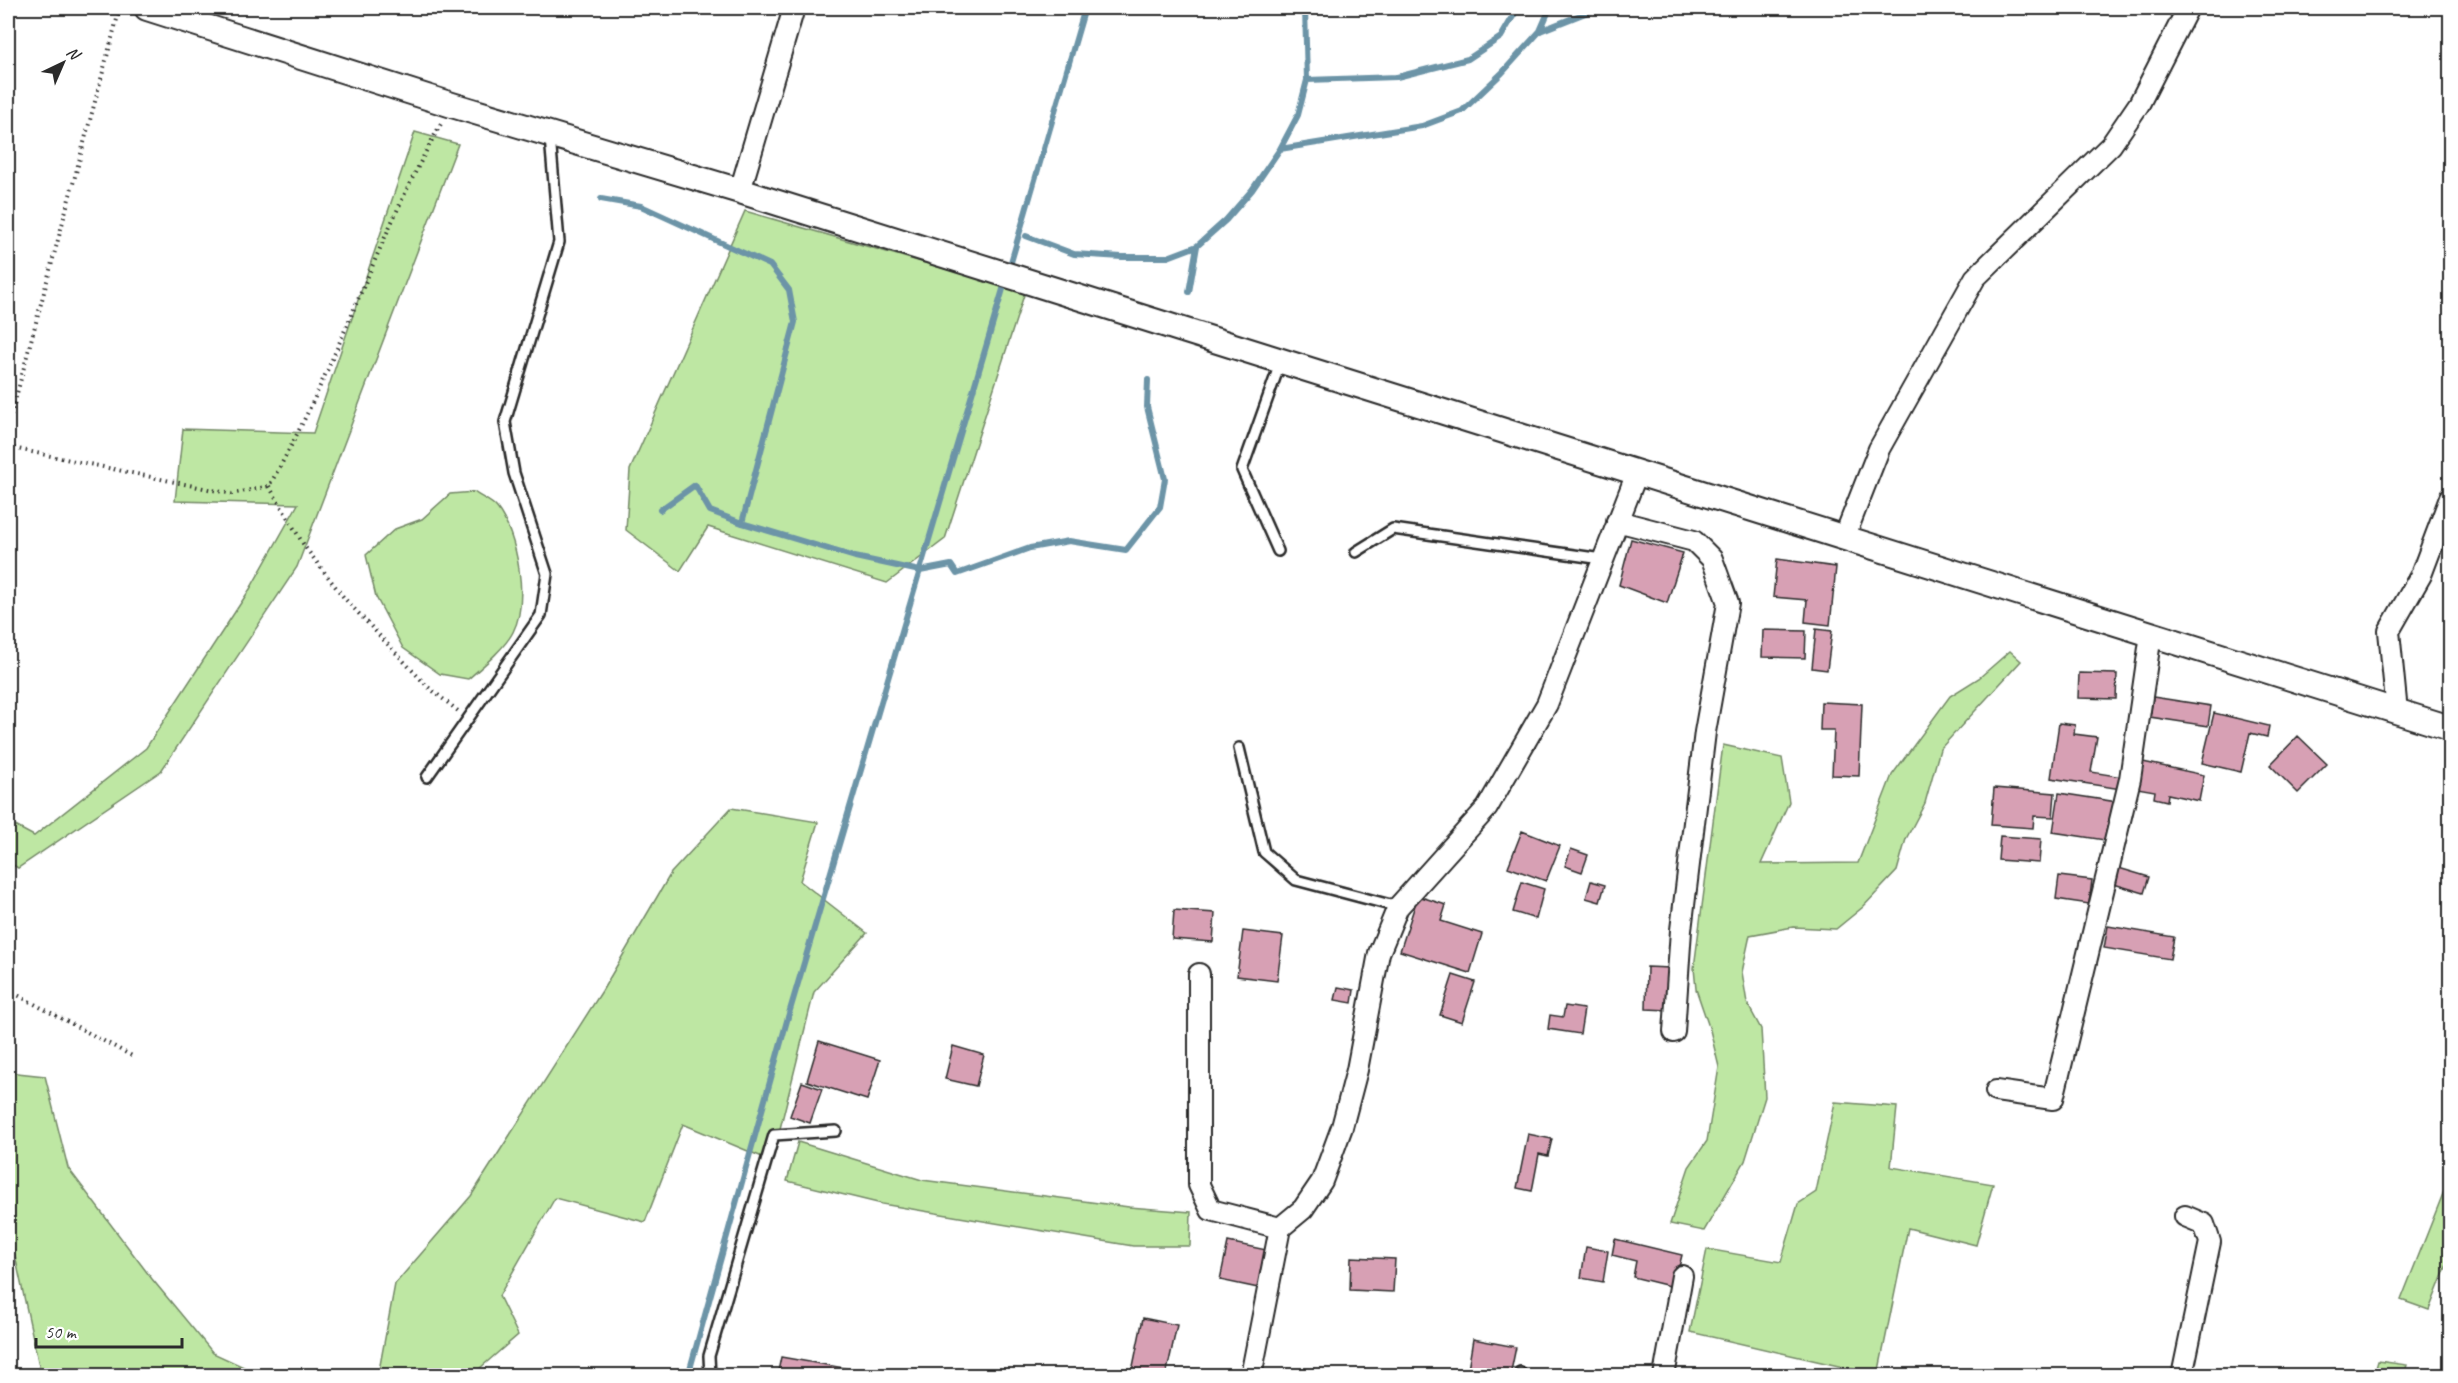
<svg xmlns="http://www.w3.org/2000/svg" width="2458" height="1383" viewBox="0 0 2458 1383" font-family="Caveat,sans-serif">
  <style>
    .green { fill: #bee7a3; stroke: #748967; stroke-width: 1.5 }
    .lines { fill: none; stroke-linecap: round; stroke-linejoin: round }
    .stream { stroke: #6c94a7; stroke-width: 6 }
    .building { fill: #d7a0b4; stroke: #2b2b2b; stroke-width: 1.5 }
    .service-casing { stroke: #2b2b2b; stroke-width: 14 }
    .minor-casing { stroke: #2b2b2b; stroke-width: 24 }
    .tertiary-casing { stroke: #2b2b2b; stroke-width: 28 }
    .path { stroke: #2b2b2b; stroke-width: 4; stroke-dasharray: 1.5 4.5; stroke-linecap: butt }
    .service { stroke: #fff; stroke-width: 9 }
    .minor { stroke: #fff; stroke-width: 20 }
    .tertiary { stroke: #fff; stroke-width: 24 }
  </style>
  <rect width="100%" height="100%" fill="#fff"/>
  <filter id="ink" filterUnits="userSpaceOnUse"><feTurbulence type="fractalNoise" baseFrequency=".0167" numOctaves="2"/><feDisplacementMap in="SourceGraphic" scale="12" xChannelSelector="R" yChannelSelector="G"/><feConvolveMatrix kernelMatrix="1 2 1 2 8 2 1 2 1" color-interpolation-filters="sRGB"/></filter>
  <g filter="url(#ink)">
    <path class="green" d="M415 132 458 144 297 567 161 771 18 868 8 862V822L34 836 146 748 250 589 298 504 175 501 183 429 313 433Z
      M745 211 1025 292 945 539 887 583 708 527 680 571 626 530 630 470Z
      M474 492C480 497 492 501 497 508 518 535 529 601 513 632 505 648 482 667 468 679L440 674 403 648 376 597 366 555 395 529 422 519 450 494Z
      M2010 651 2021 661 1940 749 1925 803 1906 839 1897 871 1863 907 1836 929 1793 927 1750 935 1742 972 1747 1003 1761 1029 1765 1097 1745 1161 1704 1231 1670 1224 1689 1167 1707 1141 1719 1067 1710 1030 1696 989 1694 968 1723 745 1782 758 1789 802 1761 864 1858 863 1892 775 1950 696 1979 678Z
      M731 808 818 822 800 881 867 933 814 992 772 1161 683 1124 645 1222 555 1198 499 1296 518 1335 472 1375 378 1376 395 1284 471 1196 602 991 671 873Z
      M8 1072 45 1076 68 1168 152 1279 213 1353 261 1375H41L8 1223Z
      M1835 1102 1897 1107 1891 1167 1993 1184 1976 1245 1908 1228 1878 1375 1690 1332 1707 1249 1781 1262 1798 1204 1816 1192Z
      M798 1142 922 1180 1129 1207 1191 1212 1190 1246H1133L882 1204 787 1181Z
      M2450 1176V1257L2429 1310 2401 1300Z
      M2378 1361 2407 1365 2404 1375H2374Z"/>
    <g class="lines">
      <path class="stream" d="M1540 31 1598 8
        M1307 80 1397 77 1468 59 1501 37 1518 8
        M1280 149 1422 126 1462 111 1502 73 1540 31 1550 8
        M601 199 641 206 770 265 789 290 795 322 742 523
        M1026 236 1074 254 1122 257H1168L1197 246 1226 220 1252 190 1280 149 1298 115 1307 80 1305 8
        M1009 269 1085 8
        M1189 292 1197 246
        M660 510 695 485 710 511 742 523 855 557 920 571 951 565 957 574 1030 548 1069 541 1126 550 1160 507 1165 479 1147 407 1148 380
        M688 1376 788 1017 1006 279"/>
    </g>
    <path class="building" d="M1631 539 1683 553 1667 603 1619 585Z
      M1777 559 1836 567 1830 625 1805 622 1807 600 1773 597Z
      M1816 629 1832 631 1827 670 1812 668Z
      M1763 630 1806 631 1805 658 1762 657Z
      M2079 673 2117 674 2116 699 2078 698Z
      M2153 697 2211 706 2208 726 2150 717Z
      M1821 702 1862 704 1859 776 1832 775 1834 730H1820Z
      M2214 713 2269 726 2267 737 2250 733 2241 772 2202 763Z
      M2059 723 2075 725 2074 734 2097 737 2091 772 2123 777 2121 789 2051 778Z
      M2298 736 2327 764 2298 793 2270 765Z
      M2143 762 2204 775 2199 801 2168 794 2167 801 2154 798 2155 791 2137 788Z
      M1994 788 2055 793 2053 817 2034 816 2033 828 1991 825Z
      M2059 793 2117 802 2111 841 2053 832Z
      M1522 831 1560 846 1546 881 1508 867Z
      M2000 836 2041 839 2039 863 1998 860Z
      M1571 849 1588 855 1582 872 1565 866Z
      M2112 866 2149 877 2144 893 2107 882Z
      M2059 876 2092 880 2089 904 2056 899Z
      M1591 881 1605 885 1600 902 1586 898Z
      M1522 882 1544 889 1536 919 1513 912Z
      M1418 896 1446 905 1441 921 1482 934 1470 973 1400 951Z
      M1174 910 1215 913 1213 942 1172 939Z
      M2108 926 2174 937 2170 959 2104 948Z
      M1243 931 1283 936 1277 981 1237 976Z
      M1647 967 1670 968 1669 1010 1646 1009Z
      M1453 975 1475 982 1462 1022 1440 1015Z
      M1338 987 1354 990 1352 1003 1335 1000Z
      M1565 1006 1584 1009 1580 1034 1548 1029 1550 1015 1563 1017Z
      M819 1041 880 1060 867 1100 807 1081Z
      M953 1046 984 1055 976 1086 945 1079Z
      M802 1082 822 1089 810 1123 790 1116Z
      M1528 1134 1552 1139 1548 1156 1539 1154 1532 1191 1517 1188Z
      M1615 1239 1682 1255 1674 1287 1633 1277 1636 1261 1612 1255Z
      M1228 1242 1271 1251 1263 1289 1220 1280Z
      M1586 1247 1608 1251 1603 1282 1581 1278Z
      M1351 1257 1395 1259 1393 1292 1350 1290Z
      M1143 1318 1177 1325 1166 1376H1131Z
      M1473 1339 1516 1347 1510 1376H1467Z
      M781 1357 867 1372 866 1376H777Z"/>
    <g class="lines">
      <defs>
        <path id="service" d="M1278 551 1242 470 1281 361
          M1356 552 1393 529 1602 559
          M1239 748 1264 852 1296 880 1398 907
          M427 777 541 615 547 574 514 473 505 422 559 242 550 137
          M1520 1372 1521 1376
          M710 1376 709 1356 774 1135 836 1131"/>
        <path id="minor" d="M740 191 794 8
          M1617 521 1694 541 1712 559 1728 603 1705 732 1681 930 1674 1032
          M1844 538 1879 449 1975 278 2111 145 2139 104 2188 8
          M2397 712 2389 631 2421 575 2450 498
          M1199 974V1185L1211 1210 1280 1228 1303 1209 1322 1181 1342 1127 1357 1070 1379 953 1398 907 1487 808 1547 704 1637 473
          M1996 1091 2053 1099 2130 779 2151 634
          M1251 1376 1280 1228
          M1664 1376 1682 1276
          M2182 1376 2210 1242 2204 1224 2185 1216"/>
        <path id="tertiary" d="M147 8 452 105 740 191 2450 728"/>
      </defs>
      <use href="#service" class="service-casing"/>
      <use href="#minor" class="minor-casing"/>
      <use href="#tertiary" class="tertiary-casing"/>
      <path class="path" d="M8 427 120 8
        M8 447 232 494 269 486C337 369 376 238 442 122
        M269 486 305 547 345 599 428 687 458 711
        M8 990 132 1056"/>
      <use href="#service" class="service"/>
      <use href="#minor" class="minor"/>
      <use href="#tertiary" class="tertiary"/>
    </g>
  </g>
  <rect width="2458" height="1383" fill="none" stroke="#fff" stroke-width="30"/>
  <rect x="15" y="15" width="2428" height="1353" fill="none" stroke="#2b2b2b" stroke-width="2" filter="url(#ink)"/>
  <g transform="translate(63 63) rotate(44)" stroke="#ffffff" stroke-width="4.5" paint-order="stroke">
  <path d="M0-4.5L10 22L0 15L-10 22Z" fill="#2b2b2b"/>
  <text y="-9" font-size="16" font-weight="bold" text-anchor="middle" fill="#2b2b2b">N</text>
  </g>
  <path d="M36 1338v9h146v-9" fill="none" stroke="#2b2b2b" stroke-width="3"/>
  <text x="45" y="1338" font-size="18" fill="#2b2b2b" stroke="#ffffff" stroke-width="4.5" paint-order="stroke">50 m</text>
</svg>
